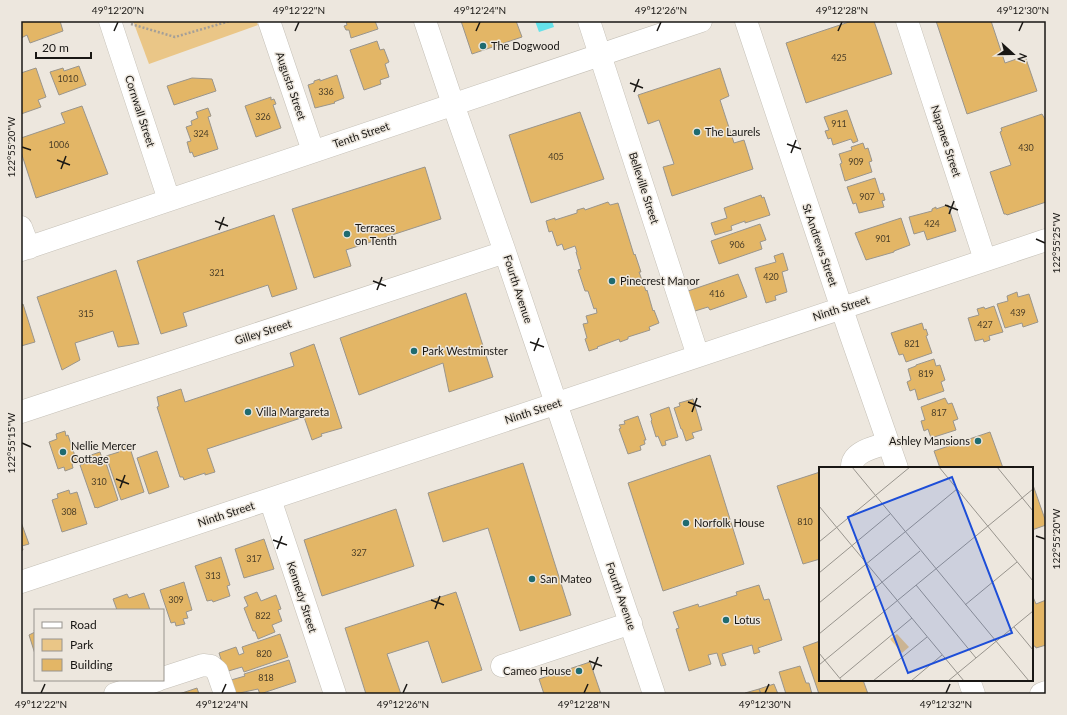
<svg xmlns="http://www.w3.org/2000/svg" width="1067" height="715" viewBox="0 0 1067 715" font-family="Lato,sans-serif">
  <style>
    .green { fill: #eac687 }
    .water { fill: #65e2ea }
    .building { fill: #e3b666; stroke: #9a958c }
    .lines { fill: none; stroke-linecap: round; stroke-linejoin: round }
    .minor-casing { stroke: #c5c0b7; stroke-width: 23 }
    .path { stroke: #a49f98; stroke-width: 2.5; stroke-dasharray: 2 2; stroke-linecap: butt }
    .minor { stroke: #fff; stroke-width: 22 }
    .ticks { fill: none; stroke: #191714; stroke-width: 1.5 }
    .poi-dot { fill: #1f6b70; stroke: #ede7de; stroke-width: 1.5 }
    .labels { text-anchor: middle; stroke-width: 3; stroke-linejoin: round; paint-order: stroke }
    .number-label { font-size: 9px; fill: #4c3f28 }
    .poi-label { font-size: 11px; fill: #191714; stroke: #ede7de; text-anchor: start }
    .street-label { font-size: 11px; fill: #191714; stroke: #ede7de }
    .inset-road { fill: none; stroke: #98948d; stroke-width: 1 }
    .view { fill: #1d4ed8; fill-opacity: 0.15; stroke: #1d4ed8; stroke-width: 2 }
    .inset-edge { fill: none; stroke: #191714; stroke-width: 2 }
    .neatline { fill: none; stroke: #191714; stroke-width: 1.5 }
    .ticks-label { font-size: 10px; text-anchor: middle; fill: #191714 }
  </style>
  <rect width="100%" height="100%" fill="#ede7de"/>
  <path class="green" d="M133 21H256L258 25 149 64Z"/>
  <path class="water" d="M535 21H552L554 27 539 32Z"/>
  <path class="building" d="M23 21H60L63 31 30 43 27 35 21 38V22Z
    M346 21H375L378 29 351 38 349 30H346L344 26 347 25Z
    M461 21H516L522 37 472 54Z
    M852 21H874L892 74 806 103 786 43Z
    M936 21H991L1005 63 1025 56 1037 91 967 114Z
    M377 41 380 50 384 49 389 62 385 64 389 77 380 80 381 84 364 90 350 50Z
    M79 66 86 85 59 95 50 72 63 68 64 71Z
    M36 68 46 97 38 100 41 107 21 114V73Z
    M720 68 729 96 720 100 734 143 744 140 753 169 672 196 663 167 674 164 659 120 648 124 638 95Z
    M337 75 344 98 334 102 335 103 315 108 308 85 314 83V81L320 79V81Z
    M192 78 212 79 216 91 174 105 167 86Z
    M271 97V100L274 99 276 104 273 105 281 128 256 137 245 106Z
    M82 106 108 174 36 198 21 152V138L65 123 61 113Z
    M208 108 211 116 208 117 218 149 194 157 192 152 190 153 187 142 191 141 186 127 192 125 191 121 198 118 196 112Z
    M847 110 858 141 853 143 851 139 833 145 831 138 828 139 825 131 829 130 824 117Z
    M580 112 604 179 531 203 509 135Z
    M1042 114 1046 121V202L1007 215 1006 214H1004L990 172 1011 165 1000 132 1002 131 1001 128Z
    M863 143 865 149 868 148 872 161 869 162 872 172 845 181 840 164 842 163 839 154 852 150 851 147Z
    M425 167 441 219 346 250 351 266 314 278 292 209Z
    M875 178 880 194 883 193 885 200 882 201 884 207 859 213 856 203 853 204 847 187Z
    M761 195 762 198 764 197 770 215 745 223V221L731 226 732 230 715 235 711 223 727 218 724 208Z
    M608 202 610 205 618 203 634 255 635 254 641 272H639L646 291 647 290 653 311 654 310 659 323 649 327 650 330 628 337V339L620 342 619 339 597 347 598 348 589 351 585 339 587 338 583 324 588 323 586 316 597 313 596 308 594 309 588 291H585L578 270 581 269 576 252H577L575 246 564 250 562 244 557 246 552 231 549 232 546 221 555 218V220L577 213V210L584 208 585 210Z
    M948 205 956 231 927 240 924 231 914 234 909 217 932 211V209L936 207V209Z
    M274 215 297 289 272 297 268 285 183 313 187 326 161 334 137 261Z
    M901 218 910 245 894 251V252L866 260 855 233Z
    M760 224 766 240 760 242 762 249 719 264 711 241Z
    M783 253 788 270 782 272 787 292 775 296 776 300 766 303 755 268 776 262 774 256Z
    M116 270 139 344 118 347 113 331 75 343 80 360 62 370 37 297Z
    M738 274 747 297 710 310 708 307 695 311 688 291Z
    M1017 292 1018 297 1029 294 1038 322 1023 327 1022 323 1005 328 997 304 1008 301 1007 296Z
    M466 293 493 377 449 392 443 363 359 395 340 338Z
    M23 304 35 342 21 346V305Z
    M994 306 1003 332 989 336 990 340 984 342 983 339 975 341 968 318 979 315 977 309 984 307 985 309Z
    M922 323 924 330 926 329 928 335 926 336 932 353 906 362 903 354 899 355 891 333Z
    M314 344 342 428 321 434 322 436 312 440 304 417 207 449 215 472 205 475V473L184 480 183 477H180L157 407 159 406 157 397 181 389 185 402 294 366 290 353Z
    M934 359 936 366 940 365 945 380 941 382 944 391 918 400 915 389 910 391 907 382 911 380 908 369 916 366V365Z
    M945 398 948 404 952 403 958 419 953 421 956 430 931 438 928 429 924 431 921 421 925 420 921 407Z
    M693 399 702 430 692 433 694 438 686 441 682 429H681L674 408 680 406 679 403Z
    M669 407 678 437 665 441 666 445 662 446 658 436 656 437 651 421 652 420 650 414Z
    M638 416 646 440H644L645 444 640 446 641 450 628 454 619 429 621 428 619 425 625 424 624 421Z
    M65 431 66 436 68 435 77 462 72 464 73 468 65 471 64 467 58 469 49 442 57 439 56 434Z
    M990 432 1003 468H940L934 451Z
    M126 443 128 449 130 448 144 492 121 500 106 456 119 452 117 446Z
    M157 451 169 487 149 494 137 458Z
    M100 452 102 458 104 457 118 500 97 508 96 507 95 508 80 465 92 461 91 455Z
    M710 455 744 564 663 591 628 483Z
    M523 463 571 615 520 631 488 528 443 542 428 493Z
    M820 472V559L803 564 777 486Z
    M1032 485H1033L1046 522V525L1032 530Z
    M69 490 70 494 77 492 87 524 62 532 52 500 58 498 57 494Z
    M396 509 414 566 322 596 304 540Z
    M21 522 29 544 22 546 23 550 21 551Z
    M264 539 274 569 244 578 235 549Z
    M221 557 230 585 227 586 230 596 213 602 212 600 207 601 195 566Z
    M184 582 192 610 186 612 188 618 183 619 185 624 176 626 175 622 171 623 160 590Z
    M759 585 764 600 769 599 782 640 758 648 760 652 754 654 752 645 722 654 726 665 721 666 717 653 708 655 711 664 689 671 676 629 679 628 673 612 698 604 699 607 737 595 736 592Z
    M257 592 261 601 276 595 281 609 278 610 282 621 272 625 275 632 258 639 255 631H253L244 608 248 606 244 597Z
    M456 592 482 670 442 683 428 641 387 654 401 694H366L345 628Z
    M144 593 150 610H117L113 599 127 594 129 598Z
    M1032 597H1033L1036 604 1046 600V645L1036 648 1035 646 1032 647Z
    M34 630H35V654L29 635 35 632Z
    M280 634 288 657 244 672 242 667 225 672 219 653 236 647 239 655 244 653 242 647Z
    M820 641V680H863L868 694H819L803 647Z
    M289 660 296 682 260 694 258 689 235 694 231 680 245 676 244 674Z
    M590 662 601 694H544L539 679Z
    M800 666 806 683H809L812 694H786L779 672Z
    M774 684 778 694H761L759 689Z
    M197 688 199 694H179Z
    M759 689 761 694H745V693Z"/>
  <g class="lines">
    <defs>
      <path id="minor" d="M110 21 169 200
        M269 21 313 151
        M425 21 453 104 505 252 654 694
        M589 21 698 356
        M746 21 850 333 897 468
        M907 21 985 260
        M21 227 29 248
        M21 250 701 21
        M21 412 505 252
        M852 468C851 451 876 447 888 443
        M270 499 335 694
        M21 582 1046 240
        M502 666 631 623
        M163 678 203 665 211 666 217 671 225 694
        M969 680 974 694
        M115 694 158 680
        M1041 694 1046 692"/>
    </defs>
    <use href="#minor" class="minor-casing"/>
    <path class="path" d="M131 24 175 37 230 21"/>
    <use href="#minor" class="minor"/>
  </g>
  <path class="ticks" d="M114 31 118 22M295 31 299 22M476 31 480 22M657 31 661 22M838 31 842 22M1019 31 1023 22M630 83 643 88M634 92 639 79M787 144 801 149M22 147 31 150M791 153 796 140M57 160 70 165M61 169 66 156M945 205 958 210M949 214 954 201M215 221 228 226M219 230 224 217M1036 239 1045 243M373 281 386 286M377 290 382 277M530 342 544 347M534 351 539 338M688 402 701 407M692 412 697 398M22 443 31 447M116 479 129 484M120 488 125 475M1036 536 1045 539M273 540 287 545M277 549 282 536M431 600 444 605M435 609 440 596M589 661 602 666M593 670 598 657M41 693 45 684M222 693 226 684M403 693 407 684M584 693 588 684M765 693 769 684M946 693 950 684"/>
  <g class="poi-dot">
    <circle cx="483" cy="46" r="4"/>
    <circle cx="697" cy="132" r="4"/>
    <circle cx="347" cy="234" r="4"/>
    <circle cx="612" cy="281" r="4"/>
    <circle cx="414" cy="351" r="4"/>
    <circle cx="248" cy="412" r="4"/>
    <circle cx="978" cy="441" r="4"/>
    <circle cx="63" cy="452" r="4"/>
    <circle cx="686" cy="523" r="4"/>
    <circle cx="532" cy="579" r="4"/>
    <circle cx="726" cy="620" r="4"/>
    <circle cx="579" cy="671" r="4"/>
  </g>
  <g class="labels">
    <g class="number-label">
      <text x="839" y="61">425</text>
      <text x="68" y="82">1010</text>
      <text x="326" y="95">336</text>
      <text x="263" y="120">326</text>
      <text x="839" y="127">911</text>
      <text x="201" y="137">324</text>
      <text x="59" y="148">1006</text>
      <text x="1026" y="151">430</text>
      <text x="556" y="160">405</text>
      <text x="856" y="165">909</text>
      <text x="867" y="200">907</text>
      <text x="932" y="227">424</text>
      <text x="883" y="242">901</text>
      <text x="737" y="248">906</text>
      <text x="217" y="276">321</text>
      <text x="771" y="280">420</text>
      <text x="717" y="297">416</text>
      <text x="1018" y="316">439</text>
      <text x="86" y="317">315</text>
      <text x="985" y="328">427</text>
      <text x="912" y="347">821</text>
      <text x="926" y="377">819</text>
      <text x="939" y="416">817</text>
      <text x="99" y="485">310</text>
      <text x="69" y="515">308</text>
      <text x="805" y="525">810</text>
      <text x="359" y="556">327</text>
      <text x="254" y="562">317</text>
      <text x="213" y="579">313</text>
      <text x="176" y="603">309</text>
      <text x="263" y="619">822</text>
      <text x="264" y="657">820</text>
      <text x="266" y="681">818</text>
    </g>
    <g class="poi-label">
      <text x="491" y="50">The Dogwood</text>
      <text x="705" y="136">The Laurels</text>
      <text x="355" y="232">Terraces<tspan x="355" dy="13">on Tenth</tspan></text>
      <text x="620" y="285">Pinecrest Manor</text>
      <text x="422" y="355">Park Westminster</text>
      <text x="256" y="416">Villa Margareta</text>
      <text x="970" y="445" text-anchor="end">Ashley Mansions</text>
      <text x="71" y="450">Nellie Mercer<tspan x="71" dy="13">Cottage</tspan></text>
      <text x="694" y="527">Norfolk House</text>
      <text x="540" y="583">San Mateo</text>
      <text x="734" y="624">Lotus</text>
      <text x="571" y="675" text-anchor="end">Cameo House</text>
    </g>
    <g class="street-label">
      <text transform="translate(291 86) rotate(71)" y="4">Augusta Street</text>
      <text transform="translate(140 111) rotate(72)" y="4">Cornwall Street</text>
      <text transform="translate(361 135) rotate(-19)" y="4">Tenth Street</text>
      <text transform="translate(946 141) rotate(72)" y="4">Napanee Street</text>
      <text transform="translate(644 188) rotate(72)" y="4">Belleville Street</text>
      <text transform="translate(820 245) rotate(71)" y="4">St Andrews Street</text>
      <text transform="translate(518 289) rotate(72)" y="4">Fourth Avenue</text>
      <text transform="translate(841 308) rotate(-18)" y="4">Ninth Street</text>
      <text transform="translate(263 332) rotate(-18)" y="4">Gilley Street</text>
      <text transform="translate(533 411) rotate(-18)" y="4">Ninth Street</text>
      <text transform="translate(226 514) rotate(-18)" y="4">Ninth Street</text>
      <text transform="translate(621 596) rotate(71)" y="4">Fourth Avenue</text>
      <text transform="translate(302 597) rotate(72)" y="4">Kennedy Street</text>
    </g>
  </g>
  <g transform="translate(819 467)">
    <rect width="214" height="214" fill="#ede7de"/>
    <path d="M78 167 90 180 83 186 71 172Z" fill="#eac687"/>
    <path class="inset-road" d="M33 0 210 214M120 0 214 114M178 0 214 44M0 39 145 214M0 75 91 0M0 106 71 47M97 118 157 191M0 136 138 22M146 138 198 95M195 160 214 183M0 167 101 84M0 186 23 214M0 198 214 22M21 211 93 151M54 214 108 170M92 214 123 188M129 214 214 144"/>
    <path class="view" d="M133 10 193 166 89 206 29 50Z"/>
    <rect width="214" height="214" class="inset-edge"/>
  </g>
  <rect width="1067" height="715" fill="none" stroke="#ede7de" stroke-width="44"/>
  <rect x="34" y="609" width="130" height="72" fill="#ede7de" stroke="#98948d"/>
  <rect x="42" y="622" width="20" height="6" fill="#ffffff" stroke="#98948d"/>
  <text x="70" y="629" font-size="12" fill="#191714">Road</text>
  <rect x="42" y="639" width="20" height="12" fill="#eac687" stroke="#98948d"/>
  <text x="70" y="649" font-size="12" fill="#191714">Park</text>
  <rect x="42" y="659" width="20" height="12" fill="#e3b666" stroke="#98948d"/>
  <text x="70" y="669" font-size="12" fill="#191714">Building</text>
  <g transform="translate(1013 54) rotate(111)" stroke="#ede7de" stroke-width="3" paint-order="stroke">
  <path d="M0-3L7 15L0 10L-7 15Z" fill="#191714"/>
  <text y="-6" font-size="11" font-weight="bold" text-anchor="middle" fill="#191714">N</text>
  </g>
  <path d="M36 52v6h55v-6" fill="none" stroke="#191714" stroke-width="2"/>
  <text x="42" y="52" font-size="12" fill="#191714" stroke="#ede7de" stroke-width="3" paint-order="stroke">20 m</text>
  <rect x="22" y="22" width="1023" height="671" class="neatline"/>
  <g class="ticks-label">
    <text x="118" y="14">49°12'20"N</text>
    <text x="299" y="14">49°12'22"N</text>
    <text x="480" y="14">49°12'24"N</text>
    <text x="661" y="14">49°12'26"N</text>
    <text x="842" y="14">49°12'28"N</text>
    <text x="1023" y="14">49°12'30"N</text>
    <text transform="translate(11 147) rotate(-90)" y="4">122°55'20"W</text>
    <text transform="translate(1056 243) rotate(-90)" y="4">122°55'25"W</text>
    <text transform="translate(11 443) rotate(-90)" y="4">122°55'15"W</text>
    <text transform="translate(1056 539) rotate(-90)" y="4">122°55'20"W</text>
    <text x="41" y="708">49°12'22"N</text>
    <text x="222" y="708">49°12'24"N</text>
    <text x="403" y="708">49°12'26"N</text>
    <text x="584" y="708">49°12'28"N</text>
    <text x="765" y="708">49°12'30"N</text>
    <text x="946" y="708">49°12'32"N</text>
  </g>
</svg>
